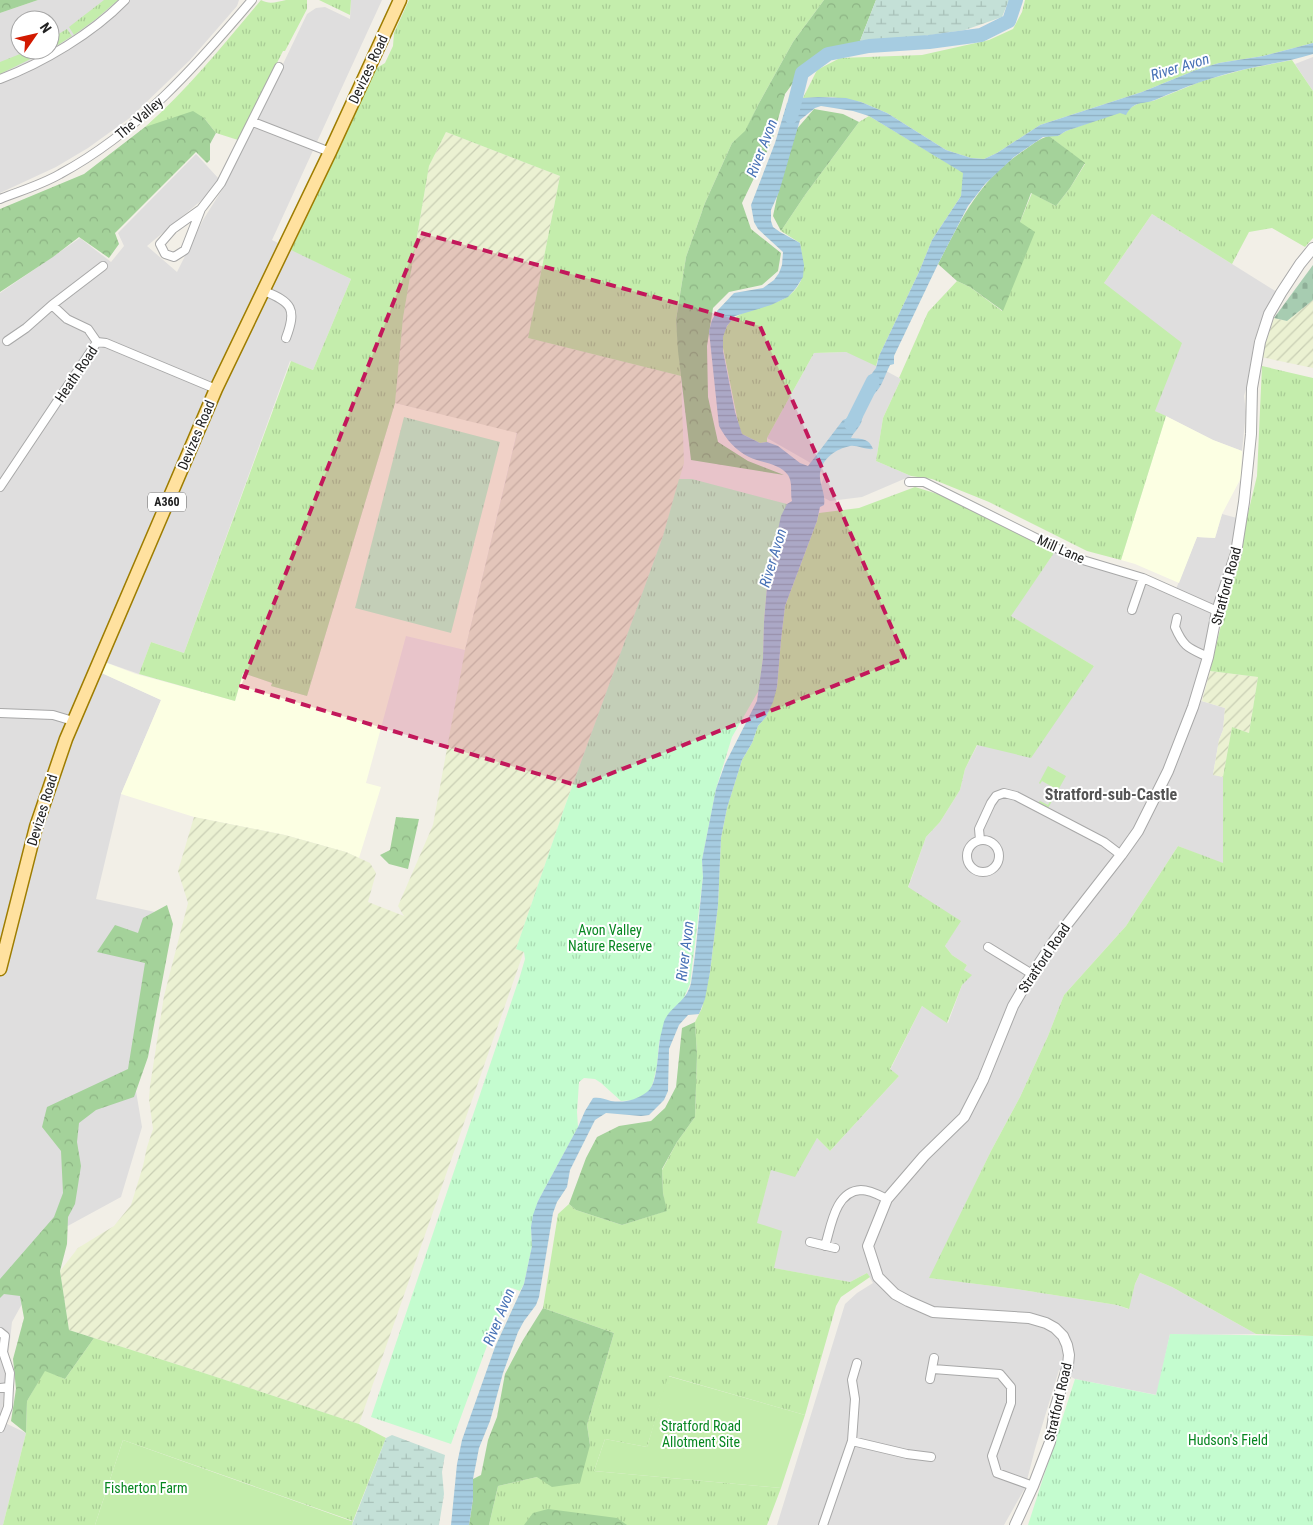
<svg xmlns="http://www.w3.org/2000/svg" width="1313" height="1525" viewBox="0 0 1313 1525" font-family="'Roboto Condensed',sans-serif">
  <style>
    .residential { fill: #dfdede; fill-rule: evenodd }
    .education { fill: #fcffe3 }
    .farmland { fill: url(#farmland-furrows) }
    .grass { fill: url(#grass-tufts) }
    .forest { fill: url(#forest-crowns) }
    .wetland { fill: url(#wetland-marsh) }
    .cemetery { fill: url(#cemetery-stones) }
    .park { fill: url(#park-tufts) }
    .garden { fill: #c4edac }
    .water { fill: url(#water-rules) }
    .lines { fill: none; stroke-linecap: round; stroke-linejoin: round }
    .river { stroke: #a6cce1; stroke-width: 14 }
    .minor-casing { stroke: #a8a8a8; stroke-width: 10 }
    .tertiary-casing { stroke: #a8a8a8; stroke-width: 12 }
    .primary-casing { stroke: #9e7d00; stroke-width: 15 }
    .minor { stroke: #fff; stroke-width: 8 }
    .tertiary { stroke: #fff; stroke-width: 10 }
    .primary { stroke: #ffe19f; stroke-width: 12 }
    .marked { fill: #c2185b; fill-opacity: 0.2; stroke: #c2185b; stroke-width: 4; stroke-dasharray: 10 6; stroke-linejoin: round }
    .labels { text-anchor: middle; stroke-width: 4; stroke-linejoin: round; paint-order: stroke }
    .shield { fill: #fff; stroke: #646464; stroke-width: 1 }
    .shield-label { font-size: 12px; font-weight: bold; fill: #212121 }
    .street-label { font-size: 14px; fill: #212121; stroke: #fff }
    .park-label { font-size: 14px; fill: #078721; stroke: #fff }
    .water-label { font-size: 15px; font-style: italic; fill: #4872b6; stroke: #fff }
    .quarter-label { font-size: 16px; font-weight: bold; fill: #545454; stroke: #fff }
  </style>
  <defs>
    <pattern id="farmland-furrows" width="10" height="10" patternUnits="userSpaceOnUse" patternTransform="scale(1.25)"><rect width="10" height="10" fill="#ebf1d2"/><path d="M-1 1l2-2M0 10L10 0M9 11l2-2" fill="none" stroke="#c9ceb4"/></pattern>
    <pattern id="grass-tufts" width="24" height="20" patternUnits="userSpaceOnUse" patternTransform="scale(1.25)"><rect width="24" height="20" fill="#c4edac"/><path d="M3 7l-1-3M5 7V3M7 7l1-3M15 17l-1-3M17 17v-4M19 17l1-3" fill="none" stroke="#a8cb94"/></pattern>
    <pattern id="forest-crowns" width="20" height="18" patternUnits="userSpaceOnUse" patternTransform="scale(1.25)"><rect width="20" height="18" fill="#a4d29a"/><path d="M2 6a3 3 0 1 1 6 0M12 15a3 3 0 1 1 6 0" fill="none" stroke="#8db484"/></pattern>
    <pattern id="wetland-marsh" width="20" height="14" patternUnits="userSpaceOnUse" patternTransform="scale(1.25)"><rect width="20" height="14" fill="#c4e0d7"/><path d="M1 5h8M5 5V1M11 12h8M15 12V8" fill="none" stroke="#a8c0b8"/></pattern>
    <pattern id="cemetery-stones" width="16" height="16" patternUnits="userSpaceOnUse" patternTransform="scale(1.25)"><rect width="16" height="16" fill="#a7ccb1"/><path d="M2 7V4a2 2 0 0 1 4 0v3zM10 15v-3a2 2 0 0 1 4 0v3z" fill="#8faf98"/></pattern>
    <pattern id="park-tufts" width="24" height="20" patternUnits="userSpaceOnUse" patternTransform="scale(1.25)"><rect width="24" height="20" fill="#c4fccf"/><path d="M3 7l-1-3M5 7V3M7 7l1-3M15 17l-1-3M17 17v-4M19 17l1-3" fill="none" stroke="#a8d8b1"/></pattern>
    <pattern id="water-rules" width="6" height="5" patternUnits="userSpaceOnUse" patternTransform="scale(1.25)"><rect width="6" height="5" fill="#a6cce1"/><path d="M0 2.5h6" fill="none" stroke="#8fafc1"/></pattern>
  </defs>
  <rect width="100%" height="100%" fill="#f2efe7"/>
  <path class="residential" d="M38 0H239L237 6 190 60 131 117 88 148 56 167 0 193V13ZM20 20H50V50H20Z
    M351 0H382L272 240 351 279 313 370 290 361 184 653 151 642 139 674 99 660 95 670 161 700 121 794 96 899 155 912 135 1085 142 1127 121 1197 64 1228 12 1322 1 1421 26 1433 3 1525H0V293L80 238 111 262 124 246 118 233 196 154 219 179 209 194 147 246 177 272 203 220 225 185 307 14 316 8 325 7 350 19Z
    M1313 57V91L1295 64Z
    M1152 214 1277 292 1264 313 1254 341 1252 369 1244 396 1246 412 1242 451 1213 440 1155 411 1104 283Z
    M846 352 858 356 901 379 883 418 876 461 911 476 862 497 830 501 817 494 825 475 809 462 767 438 814 353Z
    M1222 514 1237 518 1230 551 1203 662 1191 698 1225 708 1223 730 1219 740 1213 774 1223 777V864L1178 846 1126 926 1064 995 1048 1036 1020 1097 991 1151 930 1278 1016 1289 1117 1305 1128 1309 1135 1284 1140 1273 1172 1287 1256 1334 1194 1335 1170 1334 1157 1395 1075 1379 1059 1370 1035 1449 1025 1488 1004 1525H777L845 1304 857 1293 873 1283 867 1273 850 1282 773 1268 756 1223 771 1170 817 1138 830 1151 899 1076 890 1070 922 1006 948 1023 962 985 971 975 964 970 967 965 952 955 945 946 960 921 908 888 926 837 940 822 960 790 965 769 978 744 1094 666 1010 616 1056 550 1094 568 1146 583 1174 594 1197 537 1215 538Z"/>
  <path class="education" d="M395 403 517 432 465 650 406 636 366 783 381 787 359 858 346 852 285 835 194 817 121 794 161 700 95 670 99 660 136 674 235 701 243 673 272 683 271 686 307 696Z
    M1166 416 1213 440 1242 451 1241 478 1222 514 1215 538 1197 537 1179 583 1135 564 1121 560Z"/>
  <path class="farmland" d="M446 132 560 176 528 338 681 376 684 463 663 536 565 806 516 949 524 951 359 1424 204 1373 69 1330 60 1271 78 1248 114 1226 131 1205 143 1166 147 1147 153 1129 149 1099 150 1086 164 996 188 903 178 871 194 817 285 835 346 852 370 863 376 873 368 902 404 916 398 906 433 825 465 650 517 433 395 403 403 318 429 166Z
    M1313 300V368L1261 357 1274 318 1287 321Z
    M1210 671 1258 677 1249 733 1232 727 1223 777 1213 775 1219 740 1223 730 1225 708 1202 701Z"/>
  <path class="grass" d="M104 0H118L96 19 74 35 69 27Z
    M261 0C270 5 276 2 286 0 293 0 300 0 307 0V9L285 51H283L238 140 216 133 204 118 145 127C188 89 224 44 261 0Z
    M319 0H351L350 15Z
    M409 0H824L793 42 758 105 745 132 732 143 705 203 686 257 676 320 681 376 528 338 560 176 446 132 429 166 403 318 395 403 307 696 271 686 272 683 243 673 235 701 139 674 151 642 184 653 291 361 313 370 351 279 291 250 375 69 385 63 393 46 394 33Z
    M1025 0H1313V43L1263 56 1219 63 1196 70 1142 92 1040 125 997 153 984 159 971 158 946 150 887 113 861 102 832 97 803 98 817 70 840 58 922 55 989 40 1013 29 1022 12Z
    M67 29 72 36 50 50V39Z
    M30 50H49L0 74V62Z
    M1292 60 1313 91V238L1305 247 1272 228 1249 232 1232 264 1152 214 1104 283 1182 343 1155 411 1166 416 1121 560 1087 551 989 502 932 479 911 476 876 461 883 418 901 379 899 378 928 312 957 281 970 287 1002 311 1020 222 1032 193 1056 206 1070 188 1085 164 1049 136H1058L1066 131 1130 108 1141 102 1153 101 1202 81 1246 69Z
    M869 116 964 173 961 196 932 240 919 272 879 356 876 366 846 352 814 353 767 438V442L760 443 742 434 739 427 722 343C727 294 786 320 802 278 805 271 801 251 800 243L781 231 805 195 859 122Z
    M1262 366 1313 378V1336L1256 1334 1172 1287 1140 1273 1135 1284 1129 1309 1117 1305 1016 1289 929 1278 991 1151 1020 1097 1048 1036 1064 995 1126 926 1178 846 1223 863V777L1232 727 1249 733 1258 677 1210 671 1257 476Z
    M915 487 941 495 1056 550 1011 616 1094 666 1031 758 977 745 965 769 960 790 940 822 926 837 908 887 961 921 945 946 952 955 967 965 964 970 972 975 962 985 947 1023 922 1006 890 1069 899 1076 830 1151 817 1138 795 1177 771 1170 757 1223 782 1231 774 1268 850 1282 867 1273 870 1277 841 1297 836 1306 805 1415 669 1376 647 1447 605 1439 594 1471 781 1488 767 1525H489L498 1486 537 1477 590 1445 587 1425 614 1333 543 1308 558 1214 569 1204 576 1210 622 1225 666 1211 663 1193 662 1170 677 1142 695 1117 697 1055 695 1022 702 1008 710 972 718 905 721 838 727 808 742 760 752 743 758 726 766 717 777 687 781 640 785 606 817 521 819 513 859 508Z
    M94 1338 204 1373 359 1424 386 1438 353 1521 123 1440 95 1525H3L26 1433 27 1401 45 1370 65 1379Z"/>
  <path class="forest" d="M0 0H38L0 13Z
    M824 0H876L860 41 809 61 785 94 772 141 742 203 751 229 781 253 778 271 762 285 729 292 713 308 707 346 708 397 718 442 748 461 784 475 691 460 678 351 676 320 686 257 705 203 732 143 745 131 758 105 793 42Z
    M814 109 843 114 859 122 805 195 781 231 773 216 782 173 795 131Z
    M193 111 204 118 216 133 210 144V160L207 163 196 152 115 233 119 244 109 258 79 237 53 257 0 292V209L84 174 145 127Z
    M1049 136 1085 163 1070 188 1056 206 1031 193 1020 222 1035 232 1003 311 970 287 957 281 938 264C963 216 979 180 1026 149 1033 144 1040 138 1049 136Z
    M396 817 419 819 408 869 389 864 380 855 390 850Z
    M167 905 173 924 148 1057 134 1097 96 1110 79 1123 77 1142 81 1166 75 1204 68 1217 67 1244 60 1271 69 1330 94 1338 65 1379 45 1371 27 1401 26 1433 11 1421 16 1389 13 1359 24 1318 20 1296 4 1294 0 1298V1279L54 1217 63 1193 61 1151 42 1127 47 1107 128 1069 145 963 97 952 115 925 138 933 143 918Z
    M695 1022 697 1055 695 1117 677 1142 662 1169 663 1193 667 1211 622 1225 576 1210 569 1204 586 1158 597 1137 619 1126 651 1121 665 1108 676 1087 682 1028Z
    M543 1308 614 1333 587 1425 590 1445 580 1483 552 1487 537 1477 498 1486 489 1525H469L473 1499V1479L481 1475 488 1440 497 1417 505 1374 523 1340Z
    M548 1509 617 1518 627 1525H524L533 1513Z"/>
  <path class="wetland" d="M876 0H1009L1002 17 965 30 917 37 860 41Z
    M392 1435 445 1455 442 1472 444 1494 439 1525H352L386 1438Z"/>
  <path class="cemetery" d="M1313 265V300L1287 321 1274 318Z"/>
  <path class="park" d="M404 417 500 442 451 633 355 608Z
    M679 479H692L787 504 778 529 768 575 764 622 763 658 759 690 732 737 716 789 702 860 703 877 690 984 682 1002 675 1007 659 1042 657 1066 653 1083 649 1092 634 1100 621 1101 601 1083 595 1079 584 1078 579 1082 577 1112 578 1127 538 1201 531 1227 532 1246 524 1284 520 1291 512 1288 488 1343 451 1444 371 1417 520 976 525 959 524 952 516 949 565 806 663 536Z
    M1170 1334 1313 1336V1525H1028L1075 1379 1156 1395Z"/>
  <path class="garden" d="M1048 766 1066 776 1047 810 1036 804 1040 801 1048 805 1056 789 1042 781 1040 784 1039 783Z
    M668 1376 805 1415 781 1488 594 1471 605 1439 647 1447Z
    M123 1440 351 1521H353L352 1525H95Z"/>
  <path class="water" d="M1313 43V54C1291 61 1268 64 1246 69 1215 76 1184 87 1155 100 1142 105 1134 100 1126 115L1120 113 1066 131 1058 136 1043 137 1014 157 985 184 968 206 938 264 894 356V364L890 365C884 377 881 391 869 398L865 396 870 376 876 368 879 356 919 272 932 240 961 196 963 173 869 116 853 111 821 106 815 108 800 120 779 192 771 210V221L773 227 780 232 800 243 804 265 803 277 796 288 788 297 771 305 735 316 727 326 723 337V351L735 412 742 434 760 443 767 442 778 446 800 463 808 466 843 420 855 415 858 406 865 410C862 415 863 418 861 423 859 428 854 432 851 438 861 439 869 438 873 449 865 450 858 445 850 446 836 449 822 458 820 474 819 484 826 494 824 505L820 507 817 521 785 606 781 640 777 687 773 702 766 717 758 726 752 743 742 760 727 808 721 838 718 905 710 972 705 999 699 1014 688 1015 679 1025 669 1049 668 1091 664 1100 649 1115 641 1116 606 1113 595 1120 570 1170 567 1187 557 1202 553 1213 539 1297 536 1305 524 1321 518 1332 503 1373 490 1421 479 1448 473 1479V1499L469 1525H451L457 1464 462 1440 495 1347 524 1284 532 1246 531 1227 533 1215 538 1201 578 1127 585 1111 593 1098C600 1097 604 1099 611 1101 625 1103 636 1100 647 1092 659 1084 657 1048 661 1034 663 1028 663 1021 667 1016 675 1004 687 1000 691 983 697 948 699 912 703 877L702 860 716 789 725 764 757 701 763 658 764 622 768 575 781 516 787 504 792 501C790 492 793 483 788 475 779 463 761 463 749 457 735 450 726 439 719 426L709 331 712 320 717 311 734 293 763 288 774 280 779 273 782 265 783 252 758 229 754 222 751 205 775 143 787 103 803 98 818 97 846 98 861 102 887 113 946 150 971 158 984 159 997 153 1040 125 1142 92 1196 70 1219 63 1263 56Z"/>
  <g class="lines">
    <path class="river" d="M791 117 802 73 828 54 869 46 929 42 981 35 1009 21 1016 0
      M851 424 854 419 873 381"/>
    <defs>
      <path id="minor" d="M0 79C43 63 93 33 125 0
        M253 122 330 152
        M0 199C20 191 41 185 60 174 138 132 196 66 252 0
        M201 209 185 250 174 257 165 254 160 244 173 229 201 209 221 183 279 67
        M264 291C292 302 297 309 286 338
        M52 305 67 319 88 329 97 342
        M7 341 26 328 52 305 103 266
        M909 482H924L1076 558 1143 578 1217 611
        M0 487 97 342 106 343 216 389
        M1132 610 1143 578
        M1177 618 1175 627C1184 648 1189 648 1208 657
        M0 713 53 715 73 721
        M980 840 979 829 991 803 996 796 1004 793 1016 796 1104 842 1121 855
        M967 856a16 16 0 1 1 32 0a16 16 0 1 1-32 0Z
        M988 947 1032 974
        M810 1242 835 1248
        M825 1246C831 1227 835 1191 861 1190 870 1190 879 1195 887 1199
        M0 1332 5 1336 3 1352 10 1373 9 1387
        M933 1369 1000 1374 1011 1387V1403L992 1456 997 1473 1033 1486
        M930 1379 934 1358
        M0 1388 9 1387 8 1407 0 1428
        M852 1441 907 1454 931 1457
        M823 1525 852 1441 855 1399 852 1380 857 1363"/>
      <path id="tertiary" d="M1015 1525 1033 1486 1050 1442 1055 1409 1068 1365 1069 1355 1067 1345 1063 1336 1055 1328 1046 1323 1029 1318 933 1312 908 1301 895 1294 878 1277 868 1246 887 1199 924 1156 964 1117 983 1080 1013 1006 1027 982 1054 941 1121 855 1138 831 1168 771 1193 707 1208 657 1217 611 1236 553 1244 502 1251 434 1252 388 1260 342 1269 314 1281 293 1300 264 1313 248"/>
      <path id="primary" d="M0 969 36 827 66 739 216 389 330 152 400 0"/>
    </defs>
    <use href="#minor" class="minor-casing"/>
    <use href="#tertiary" class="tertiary-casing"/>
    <use href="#primary" class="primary-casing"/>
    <use href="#minor" class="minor"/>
    <use href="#tertiary" class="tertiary"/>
    <use href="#primary" class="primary"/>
  </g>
  <path class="marked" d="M421 233 760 326 905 658 579 786 241 686Z"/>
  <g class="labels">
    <rect class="shield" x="148" y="492.5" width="38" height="19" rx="4"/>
    <g class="shield-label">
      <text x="167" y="506">A360</text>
    </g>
    <g class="street-label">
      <text transform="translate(368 69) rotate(-65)" y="5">Devizes Road</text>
      <text transform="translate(139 118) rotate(-40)" y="5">The Valley</text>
      <text transform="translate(76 374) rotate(-56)" y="5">Heath Road</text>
      <text transform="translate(196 435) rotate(-67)" y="5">Devizes Road</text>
      <text transform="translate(1061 549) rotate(24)" y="5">Mill Lane</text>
      <text transform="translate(1226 586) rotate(-75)" y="5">Stratford Road</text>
      <text transform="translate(42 810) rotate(-73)" y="5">Devizes Road</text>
      <text transform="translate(1044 958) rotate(-56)" y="5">Stratford Road</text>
      <text transform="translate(1058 1402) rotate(-77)" y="5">Stratford Road</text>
    </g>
    <g class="park-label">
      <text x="610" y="935">Avon Valley<tspan x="610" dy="16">Nature Reserve</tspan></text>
      <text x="701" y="1431">Stratford Road<tspan x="701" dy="16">Allotment Site</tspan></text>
      <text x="1228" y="1445">Hudson's Field</text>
      <text x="146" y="1493">Fisherton Farm</text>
    </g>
    <g class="water-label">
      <text transform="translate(1180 67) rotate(-17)" y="5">River Avon</text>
      <text transform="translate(762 148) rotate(-69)" y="5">River Avon</text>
      <text transform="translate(773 558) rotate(-73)" y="5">River Avon</text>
      <text transform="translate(685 951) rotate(-83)" y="5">River Avon</text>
      <text transform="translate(499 1317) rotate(-68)" y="5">River Avon</text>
    </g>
    <g class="quarter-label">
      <text x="1111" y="800">Stratford-sub-Castle</text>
    </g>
  </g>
  <g transform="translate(35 35) rotate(56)"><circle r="24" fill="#ffffff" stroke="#a6a6a6"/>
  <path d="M0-4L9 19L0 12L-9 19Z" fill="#d21900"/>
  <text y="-8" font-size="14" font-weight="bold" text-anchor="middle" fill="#212121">N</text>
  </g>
</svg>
